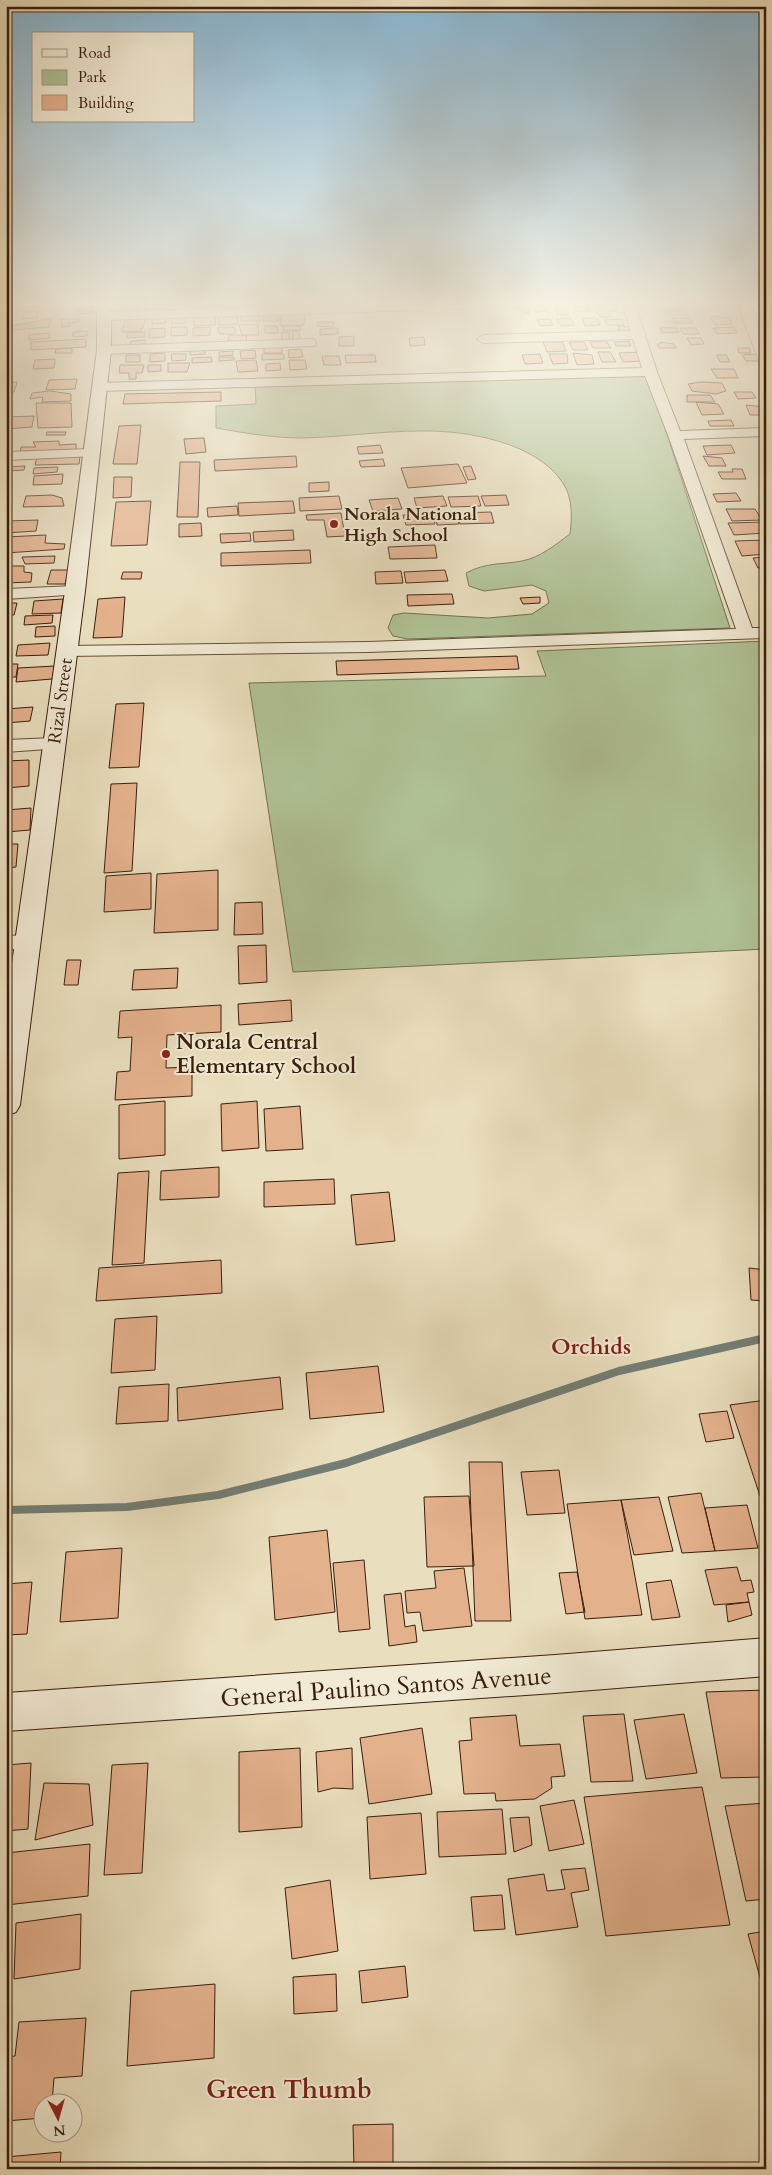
<svg xmlns="http://www.w3.org/2000/svg" width="772" height="2175" viewBox="0 0 772 2175" font-family="Cardo,serif">
  <style>
    .green { fill: #afc296; stroke: #747050 }
    .lines { fill: none; stroke-linecap: round; stroke-linejoin: round }
    .stream { stroke: #737d73; stroke-width: 8 }
    .building { fill: #e4b18d; stroke: #391f0b }
    .street-casing { stroke: #654f38; stroke-width: 2 }
    .secondary-casing { stroke: #391f0b; stroke-width: 2 }
    .street { fill: #f1ead4; fill-rule: evenodd }
    .secondary { fill: #f1ead4; fill-rule: evenodd }
    .poi-dot { fill: #8f2418; stroke: #f1ead4; stroke-width: 2 }
    .labels { text-anchor: middle; stroke-width: 4; stroke-linejoin: round; paint-order: stroke }
    .far-poi-label { font-size: 18px; font-weight: bold; fill: #391f0b; stroke: #f1ead4; text-anchor: start }
    .far-street-label { font-size: 18px; fill: #391f0b; stroke: #f1ead4 }
    .poi-label { font-size: 21px; font-weight: bold; fill: #391f0b; stroke: #f1ead4; text-anchor: start }
    .neighbourhood-label { font-size: 22px; font-weight: bold; fill: #7a1f14; stroke: #f1ead4 }
    .near-street-label { font-size: 25px; fill: #391f0b; stroke: #f1ead4 }
    .near-neighbourhood-label { font-size: 26px; font-weight: bold; fill: #7a1f14; stroke: #f1ead4 }
  </style>
  <rect width="100%" height="100%" fill="#e9debd"/>
  <filter id="stains"><feTurbulence type="fractalNoise" baseFrequency=".004" numOctaves="4"/><feColorMatrix values="0 0 0 0 .2 0 0 0 0 .09 0 0 0 0 .02 0 0 0 .5 -.17"/></filter>
  <radialGradient id="worn" r=".72"><stop offset=".6" stop-color="#630" stop-opacity="0"/><stop offset="1" stop-color="#630" stop-opacity=".3"/></radialGradient>
  <path class="green" d="M648 376 730 628 408 639 393 636 388 628 393 615 404 613 488 618 532 614 549 603 546 591 532 585 484 591 469 586 466 573C487 562 500 565 522 561 541 557 555 545 570 534 572 518 573 498 563 483 536 442 466 430 421 431 382 431 342 437 303 438 273 438 245 433 216 428V406L256 404 255 386Z
    M766 641V949L293 972 249 683 546 676 537 651Z"/>
  <g class="lines">
    <path class="stream" d="M6 1510 127 1507 218 1495 346 1463 619 1371 766 1338"/>
  </g>
  <path class="building" d="M125 302H142L141 308H124Z
    M145 302H156V310H144Z
    M164 302H182V305L165 306Z
    M242 302H259V306L242 307Z
    M44 303 38 311 16 312V306Z
    M513 305H526L530 313H524L522 310H515Z
    M545 305 547 311 535 312 533 306Z
    M592 305H614L617 311H609L611 317H600Z
    M565 306 569 315H558L555 307Z
    M573 306H588L590 311H576Z
    M77 309H85V311H96V313L76 314Z
    M665 309H684L688 315H672L667 313Z
    M38 312 37 318 21 319 24 313Z
    M279 312V321H263V313Z
    M305 312 304 325 280 326 281 313Z
    M237 313 238 324 219 325 218 314Z
    M241 314H260V321H241Z
    M166 315V323L152 324V316Z
    M186 315V323L172 324V316Z
    M215 315 216 325 194 326V316Z
    M126 316H144L145 322 141 331 122 332Z
    M711 316 729 318 732 324 716 325 710 318Z
    M52 318 49 327 13 330 12 326Z
    M570 318 575 325 561 326 556 319Z
    M582 318H597L600 325 585 326Z
    M672 318H689L693 323H675Z
    M61 319H80L78 322 68 323 71 326 62 327Z
    M550 319 553 325 540 326 537 320Z
    M622 319 624 325H607L605 320Z
    M318 322H334L333 327 317 326Z
    M258 324 259 335H242L239 325Z
    M265 326H277L278 333H265Z
    M283 326H300L301 330H283Z
    M618 326 631 327 632 331H619Z
    M171 327H187V335L171 336Z
    M210 327V335L193 336V328Z
    M218 327H235V334H219Z
    M660 327 676 328 679 332 662 333Z
    M733 327 737 333 717 334 713 328Z
    M165 328V337L149 338V329Z
    M337 328 338 334 320 335V329Z
    M680 328H696L699 334H683Z
    M87 331V336L73 337V332Z
    M292 331H299L300 340H293Z
    M145 332V337L127 338V333Z
    M281 332H289L290 339 282 340Z
    M49 333 50 338 29 340V335Z
    M229 335H247L246 341H228Z
    M354 336V346H339V337Z
    M424 337 425 345 410 346 409 338Z
    M687 338H701L704 344 691 345Z
    M86 339V347L31 350V342Z
    M145 340V344L130 345 131 341Z
    M606 341 611 348H593L590 342Z
    M629 341 631 346H616L614 342Z
    M543 342H562L566 351 547 352Z
    M569 342H584L588 350H573Z
    M660 342 674 344 676 348H659L657 344H661Z
    M264 346H282V353H264Z
    M72 348V353H55L56 349Z
    M738 348H749L751 353H739Z
    M190 349H205V354L190 355Z
    M301 349 303 357 289 358 288 350Z
    M255 350 256 358 241 359 240 351Z
    M233 351V355L219 356V352Z
    M598 352H610L616 362H602Z
    M642 352 645 361 623 362 619 353Z
    M165 353V361L150 362V354Z
    M573 353 592 355 594 364 577 365Z
    M171 354H186V360L172 361Z
    M262 354H284V359L262 360Z
    M540 354 543 363 525 364 522 355Z
    M549 354H567L568 363 553 364Z
    M756 354 760 361H746L742 355Z
    M126 355H140V362H126Z
    M345 355H375L376 362 346 363Z
    M717 355H726L730 362H720Z
    M322 356H339L341 365H324Z
    M211 357 212 362 192 363V358Z
    M219 357H234V360L219 361Z
    M55 359 54 368 33 369 35 360Z
    M256 360 258 371 238 372 236 361Z
    M289 360H305L307 369 290 370Z
    M168 363H190L187 372H168Z
    M280 363 281 370 266 371V364Z
    M120 365H144L142 373H136V379H129V373H119Z
    M148 365H161V371L148 372Z
    M711 369H734L738 378H717Z
    M77 379 75 389 46 390 49 380Z
    M17 382 14 392 6 393V383Z
    M702 382 722 383 726 391 716 394 692 391 688 384Z
    M50 391 71 394V401L42 402 43 397 30 399 32 393Z
    M221 392V401L123 404 125 394Z
    M734 392H752L756 398 738 399Z
    M687 395H710L715 402H687Z
    M696 402 718 404 724 414 702 415Z
    M36 403H71L72 427 38 428Z
    M746 405 766 407V415H750Z
    M34 416 32 427 6 429V417Z
    M731 420 734 426H710L708 421Z
    M141 425 137 464H113L119 426Z
    M47 432H66L65 435H46Z
    M204 438 206 452 186 454 184 439Z
    M59 441V445L76 444V450L20 453 21 447H36L33 442Z
    M380 445 383 453 359 454 357 447Z
    M731 445 735 453 707 455 703 446Z
    M80 456 79 464 35 465 37 457Z
    M296 456 297 467 215 471 214 460Z
    M703 456 722 458 726 466H709Z
    M383 459 385 466 361 467 359 461Z
    M180 462H200L198 517H177Z
    M458 464 467 483 408 488 401 468Z
    M25 466 24 470 7 471 8 467Z
    M471 466 476 479 468 480 463 467Z
    M58 467 57 472 33 474 34 468Z
    M732 469H742L746 479H722L718 472H733Z
    M63 474 62 484 33 485 34 476Z
    M114 477H132L131 497 113 498Z
    M329 482V491L309 492V483Z
    M736 493 741 501 717 502 713 494Z
    M52 495 62 498 64 506 23 507 26 496Z
    M506 495 509 505 485 506 481 496Z
    M339 496 342 509 300 511 299 498Z
    M443 496 447 506 417 508 414 498Z
    M478 496 481 506 451 507 448 497Z
    M398 498 402 509 373 511 369 500Z
    M151 501 147 545 111 546 116 502Z
    M293 501 295 513 239 516 238 503Z
    M237 506 238 515 208 517 207 508Z
    M726 509H755L762 520 732 521Z
    M491 512 494 523 460 524 457 513Z
    M341 513 345 536 327 537 324 520H307L306 515Z
    M433 514 435 524 406 525 403 515Z
    M435 514H457L459 524 437 525Z
    M38 520 36 531 6 533V521Z
    M766 522V533L734 535 728 523Z
    M201 523 202 536 179 537V524Z
    M293 530 294 540 254 542 253 532Z
    M250 533 251 541 221 543 220 534Z
    M46 535 45 543 65 544 64 549 6 553V537Z
    M766 540V554L742 556 735 541Z
    M435 545 437 558 390 559 388 547Z
    M310 550 311 563 221 566V553Z
    M55 556 54 563 25 564 22 557Z
    M766 557V567L758 568 753 558Z
    M6 566H24V572L32 573 31 582 6 583Z
    M51 570H69L65 584H47Z
    M445 570 448 581 406 583 404 572Z
    M401 571 403 583 376 584 375 572Z
    M123 572H142L141 579H121Z
    M452 594 454 604 408 606 407 595Z
    M125 597 122 637 93 638 98 599Z
    M540 597V603L523 604 520 598Z
    M63 599 61 613 32 614 34 601Z
    M6 603H17L14 615H6Z
    M53 615 52 623 24 625 25 616Z
    M55 626V636L35 637 36 627Z
    M50 643 48 655 16 656 18 645Z
    M517 656 519 669 337 675 336 661Z
    M6 664H18L16 677H6Z
    M55 666 52 679 16 682 18 668Z
    M144 703 139 767 109 768 116 704Z
    M33 707 30 721 6 723V709Z
    M29 760V786L6 788V761Z
    M137 783 132 871 104 873 111 784Z
    M31 808 30 830 6 832V810Z
    M6 844H18L16 867 6 868Z
    M218 870V930L154 933 157 874Z
    M151 873V909L104 912 106 876Z
    M6 900H10L9 929H6Z
    M262 902 263 934 234 935 235 903Z
    M266 945 267 982 239 984 238 946Z
    M13 954 9 991H6V955Z
    M67 960H81L78 985H64Z
    M178 968 177 988 132 990 134 970Z
    M291 1000 292 1021 239 1025 238 1004Z
    M221 1005V1032L167 1035 166 1068 192 1067V1096L115 1100 117 1072 130 1071 132 1037 118 1038 120 1011Z
    M165 1101V1155L119 1159V1105Z
    M257 1101 259 1148 222 1151 221 1104Z
    M300 1106 303 1149 266 1151 264 1109Z
    M219 1167V1197L160 1200 161 1171Z
    M149 1171 144 1263 112 1265 118 1173Z
    M334 1179 335 1204 264 1207V1182Z
    M389 1192 395 1241 356 1245 351 1195Z
    M221 1260 222 1293 96 1301 99 1268Z
    M749 1268 766 1270V1301L751 1300Z
    M157 1316 155 1370 111 1373 115 1319Z
    M378 1366 384 1412 310 1419 306 1373Z
    M280 1377 283 1409 178 1421 177 1388Z
    M169 1384 168 1421 116 1424 119 1387Z
    M766 1400V1495L760 1496 730 1405Z
    M727 1411 734 1438 706 1442 699 1414Z
    M469 1462H502L511 1621H475Z
    M559 1470 565 1513 527 1515 521 1472Z
    M701 1493 715 1551 682 1553 668 1497Z
    M469 1496 474 1566 427 1567 424 1497Z
    M659 1497 673 1551 634 1555 621 1500Z
    M621 1500 642 1615 585 1619 567 1504Z
    M747 1505 758 1548 715 1551 705 1508Z
    M327 1530 335 1612 275 1620 269 1537Z
    M122 1548 118 1618 60 1622 66 1552Z
    M364 1560 370 1629 339 1632 333 1563Z
    M737 1567 741 1581 751 1580 754 1592 747 1593 749 1602 714 1605 705 1570Z
    M464 1568 472 1626 423 1631 420 1612 407 1613 405 1591 436 1588 434 1571Z
    M577 1572 585 1612 566 1614 559 1573Z
    M671 1580 680 1617 652 1620 646 1583Z
    M32 1582 27 1634 6 1635V1584Z
    M401 1593 405 1627 415 1625 417 1642 389 1646 384 1595Z
    M749 1602 752 1615 728 1622 726 1605Z
    M766 1690V1777L721 1778 706 1692Z
    M624 1714 633 1781 591 1782 583 1716Z
    M684 1714 697 1773 646 1779 634 1720Z
    M516 1715 520 1746 560 1744 565 1776 551 1777 552 1788 535 1799 496 1801 495 1793 464 1794 459 1741 472 1740 470 1718Z
    M422 1728 432 1794 369 1804 360 1738Z
    M300 1748 302 1827 239 1832V1752Z
    M352 1748 353 1789 334 1788 318 1792 316 1752Z
    M31 1763 28 1829 6 1831V1765Z
    M148 1763 142 1873 104 1875 112 1765Z
    M44 1783 89 1784 93 1825 35 1840Z
    M702 1787 730 1925 606 1936 584 1797Z
    M574 1800 584 1844 549 1851 540 1806Z
    M766 1803V1899L746 1901 725 1806Z
    M502 1809 506 1854 439 1857 437 1812Z
    M421 1813 426 1874 370 1879 367 1817Z
    M529 1817 532 1845 514 1852 510 1818Z
    M90 1844 88 1896 6 1905V1853Z
    M585 1868 589 1890 571 1893 578 1927 516 1935 508 1879 544 1874 547 1891 565 1889 561 1870Z
    M330 1880 338 1951 292 1959 285 1888Z
    M502 1895 505 1929 474 1931 471 1897Z
    M81 1914 80 1969 14 1979 16 1923Z
    M766 1931V1999L748 1934Z
    M405 1966 408 1997 362 2003 359 1971Z
    M336 1974 337 2011 294 2014 293 1977Z
    M215 1984 214 2058 127 2066 131 1991Z
    M86 2018 82 2076 54 2078 52 2102H42V2118L6 2121V2057L15 2056 19 2022Z
    M393 2124V2169H354L353 2125Z
    M61 2152 60 2169H6V2157Z"/>
  <g class="lines">
    <defs>
      <path id="street" d="M6 302H51L45 306 6 307Z
        M423 302H556L550 306 105 320 99 316 105 312Z
        M622 302H634L657 372 680 431 766 428V436L684 439 752 628H766V638L368 652 67 656 61 655 58 651 61 647 67 646 368 642 736 629 668 435 645 376 99 391 92 387 99 383 642 368 633 339 483 343 477 339 483 335 631 331Z
        M737 302H749L766 344V365L759 361Z
        M310 339 315 340 316 343 315 346 104 354 98 350 104 346Z
        M90 449 95 450 97 453 95 456 6 460V452Z
        M75 586 81 588 83 591 81 594 6 599V589Z
        M54 738 61 740 63 744 61 748 6 752V740Z
        M28 935 36 937 39 942 36 947 6 950V936Z"/>
      <path id="secondary" d="M84 302C96 302 105 300 111 312V350L85 591 20 1105 16 1112 6 1116V1006L65 591 97 350V312Z
        M766 1638V1676L555 1693 6 1731V1693L555 1655Z"/>
    </defs>
    <use href="#street" class="street-casing"/>
    <use href="#secondary" class="secondary-casing"/>
    <use href="#street" class="street"/>
    <use href="#secondary" class="secondary"/>
  </g>
  <linearGradient id="sky" x2="0" y2="1"><stop stop-color="#88b7d5"/><stop offset="0.5" stop-color="#f5f0e1"/><stop offset="1" stop-color="#f5f0e1" stop-opacity="0"/></linearGradient>
  <rect width="772" height="607" fill="url(#sky)"/>
  <g class="poi-dot">
    <circle cx="334" cy="524" r="5"/>
    <circle cx="166" cy="1054" r="5"/>
  </g>
  <g class="labels">
    <g class="far-poi-label">
      <text x="344" y="520">Norala National<tspan x="344" dy="21">High School</tspan></text>
    </g>
    <g class="far-street-label">
      <text transform="translate(60 701) rotate(-82)" y="6">Rizal Street</text>
    </g>
    <g class="poi-label">
      <text x="176" y="1049">Norala Central<tspan x="176" dy="24">Elementary School</tspan></text>
    </g>
    <g class="neighbourhood-label">
      <text x="591" y="1354">Orchids</text>
    </g>
    <g class="near-street-label">
      <text transform="translate(386 1686) rotate(-4)" y="9">General Paulino Santos Avenue</text>
    </g>
    <g class="near-neighbourhood-label">
      <text x="289" y="2098">Green Thumb</text>
    </g>
  </g>
  <rect width="772" height="2175" fill="none" stroke="#e9debd" stroke-width="25"/>
  <rect x="8" y="8" width="757" height="2160" fill="none" stroke="#391f0b" stroke-width="2.5"/>
  <rect x="12" y="12" width="747" height="2150" fill="none" stroke="#391f0b"/>
  <rect x="32" y="32" width="162" height="90" fill="#f1ead4" stroke="#a79984"/>
  <rect x="42" y="49" width="25" height="8" fill="#f1ead4" stroke="#a79984"/>
  <text x="78" y="58" font-size="15" fill="#391f0b">Road</text>
  <rect x="42" y="70" width="25" height="15" fill="#afc296" stroke="#a79984"/>
  <text x="78" y="82" font-size="15" fill="#391f0b">Park</text>
  <rect x="42" y="95" width="25" height="15" fill="#e4b18d" stroke="#a79984"/>
  <text x="78" y="108" font-size="15" fill="#391f0b">Building</text>
  <g transform="translate(58 2118) rotate(174)"><circle r="24" fill="#f1ead4" stroke="#a79984"/>
  <path d="M0-4L9 19L0 12L-9 19Z" fill="#8f2418"/>
  <text y="-8" font-size="14" font-weight="bold" text-anchor="middle" fill="#391f0b">N</text>
  </g>
  <rect width="100%" height="100%" filter="url(#stains)"/>
  <rect width="100%" height="100%" fill="url(#worn)"/>
</svg>
